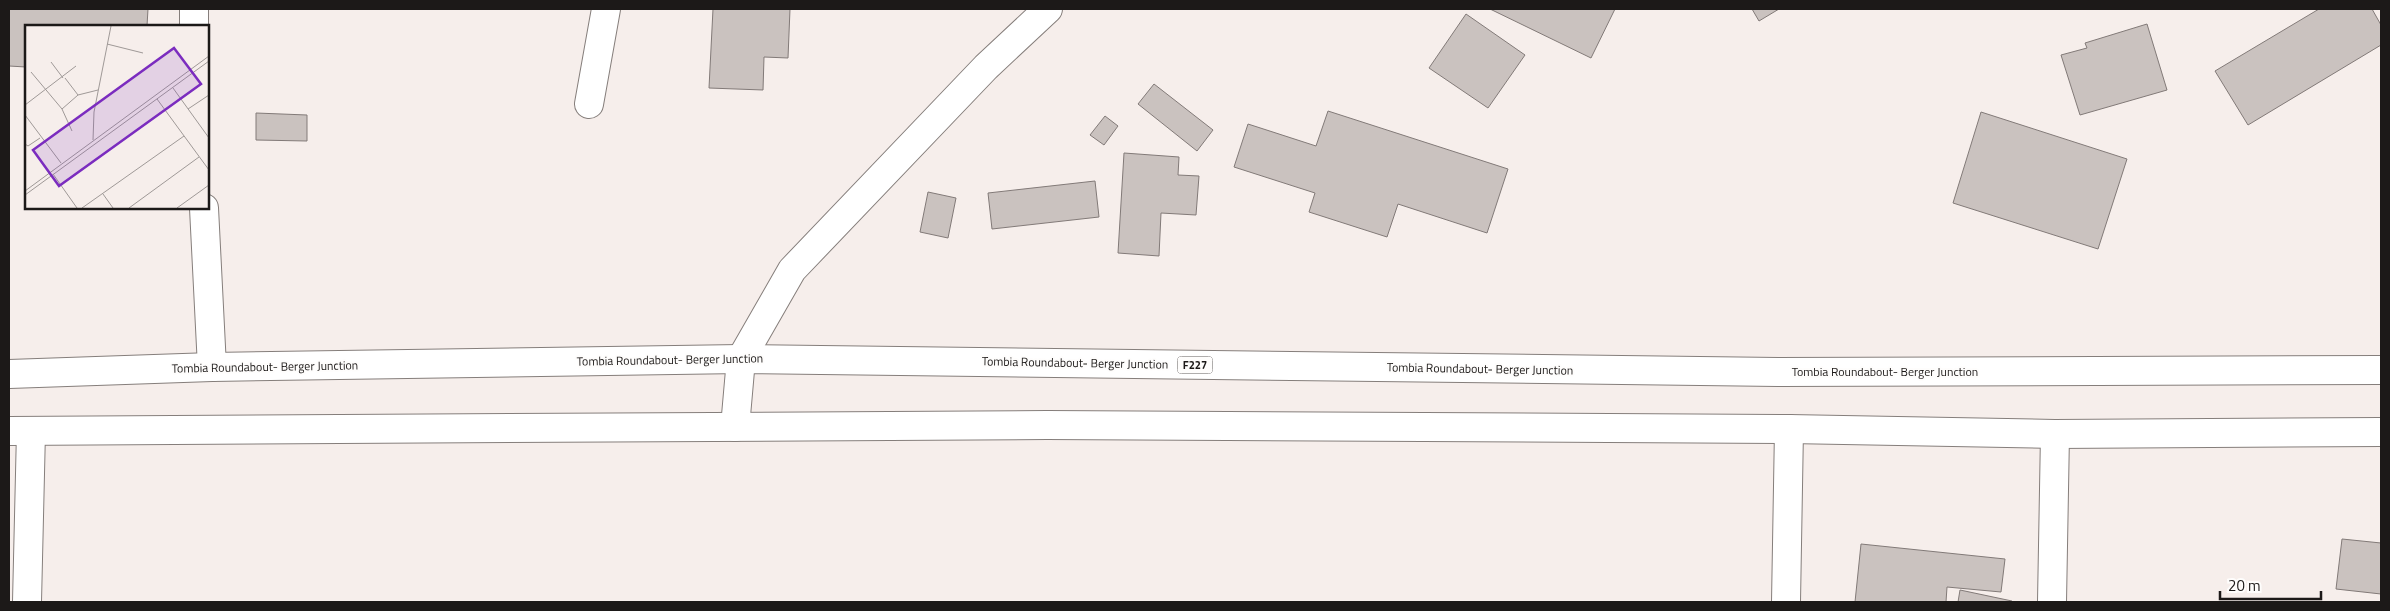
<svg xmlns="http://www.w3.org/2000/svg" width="2390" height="611" viewBox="0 0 2390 611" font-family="'Titillium Web',sans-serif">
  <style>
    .building { fill: #cac2bf; stroke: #827a78 }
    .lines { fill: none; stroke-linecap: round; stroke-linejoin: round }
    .minor-casing { stroke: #857e7b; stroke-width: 30 }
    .major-casing { stroke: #857e7b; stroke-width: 30 }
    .minor { stroke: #fff; stroke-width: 28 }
    .major { stroke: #fff; stroke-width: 28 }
    .labels { text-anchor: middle; stroke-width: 4; stroke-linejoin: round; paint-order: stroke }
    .shield { fill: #fefdfc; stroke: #605d5c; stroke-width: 1 }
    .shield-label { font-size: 11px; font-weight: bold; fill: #1c1918 }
    .street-label { font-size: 12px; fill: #1c1918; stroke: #fefdfc }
    .inset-road { fill: none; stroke: #9f9997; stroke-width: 1 }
    .view { fill: #7b2cbf; fill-opacity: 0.15; stroke: #7b2cbf; stroke-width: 2.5 }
    .inset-edge { fill: none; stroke: #1c1918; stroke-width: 2.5 }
  </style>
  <rect width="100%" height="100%" fill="#f6eeeb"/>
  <path class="building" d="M9 9H148L147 26H26V67L9 66Z
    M713 9H790L788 58 764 57 763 90 709 88Z
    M1490 9H1615L1591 58Z
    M1752 9H1779L1759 21Z
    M2319 9H2372L2381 25V45L2248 125 2215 71Z
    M1466 14 1525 55 1488 108 1429 68Z
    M2147 24 2167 90 2080 115 2061 55 2087 48 2085 43Z
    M1154 84 1213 130 1197 151 1138 104Z
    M1328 111 1508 169 1487 233 1398 204 1387 237 1309 212 1315 193 1234 167 1248 124 1316 146Z
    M1981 112 2127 159 2098 249 1953 203Z
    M256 113 307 115V141L256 140Z
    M1105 116 1118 126 1104 145 1090 135Z
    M1124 153 1179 157 1178 175 1199 176 1196 215 1161 213 1159 256 1118 253Z
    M1095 181 1099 217 992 229 988 193Z
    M928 192 956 198 948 238 920 232Z
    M2342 539 2381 543V594L2336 589Z
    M1861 544 2005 559 2001 592 1947 587 1946 602H1855Z
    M1960 590 2012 601V602H1958Z"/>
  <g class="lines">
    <defs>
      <path id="minor" d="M194 9V26
        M589 104 606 9
        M204 208 212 367
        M735 427 741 359 792 270 986 67 1048 9
        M27 602 31 431
        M1786 602 1789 429
        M2052 602 2055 434"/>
      <path id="major" d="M9 374 212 367 741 359 1778 372 2381 370
        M9 431 1047 425 1789 429 2055 434 2381 432"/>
    </defs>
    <use href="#minor" class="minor-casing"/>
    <use href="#major" class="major-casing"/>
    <use href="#minor" class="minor"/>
    <use href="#major" class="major"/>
  </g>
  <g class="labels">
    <rect class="shield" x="1177.5" y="356.5" width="35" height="17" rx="4"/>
    <g class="shield-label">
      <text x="1195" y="369">F227</text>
    </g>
    <g class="street-label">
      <text transform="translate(670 360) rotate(-1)" y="4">Tombia Roundabout- Berger Junction</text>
      <text transform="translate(1075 363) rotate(1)" y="4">Tombia Roundabout- Berger Junction</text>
      <text transform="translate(265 367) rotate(-1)" y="4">Tombia Roundabout- Berger Junction</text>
      <text transform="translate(1480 369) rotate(1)" y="4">Tombia Roundabout- Berger Junction</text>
      <text x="1885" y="376">Tombia Roundabout- Berger Junction</text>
    </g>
  </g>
  <g transform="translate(25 25)">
    <rect width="184" height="184" fill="#f6eeeb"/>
    <path class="inset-road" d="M82 19 118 28M26 37 38 53M6 47 37 84 47 106M148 63 184 113M53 70 73 65M132 74 184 145M0 80 51 41M37 84 53 70 40 53M163 84 184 70M0 90 36 138M68 115 69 87 86 1M0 119 3 121 15 113M28 149 52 183M0 166 184 31M78 169 88 183M0 170 184 36M57 183 159 111M104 183 174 132M152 183 184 160"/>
    <path class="view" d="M149 23 176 59 34 161 8 125Z"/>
    <rect width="184" height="184" class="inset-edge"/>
  </g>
  <rect width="2390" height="611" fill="none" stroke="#1c1918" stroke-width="20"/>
  <path d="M2220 591v8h101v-8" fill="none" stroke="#1c1918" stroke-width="2.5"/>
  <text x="2228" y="591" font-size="15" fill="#1c1918" stroke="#fefdfc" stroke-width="4" paint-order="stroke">20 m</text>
</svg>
